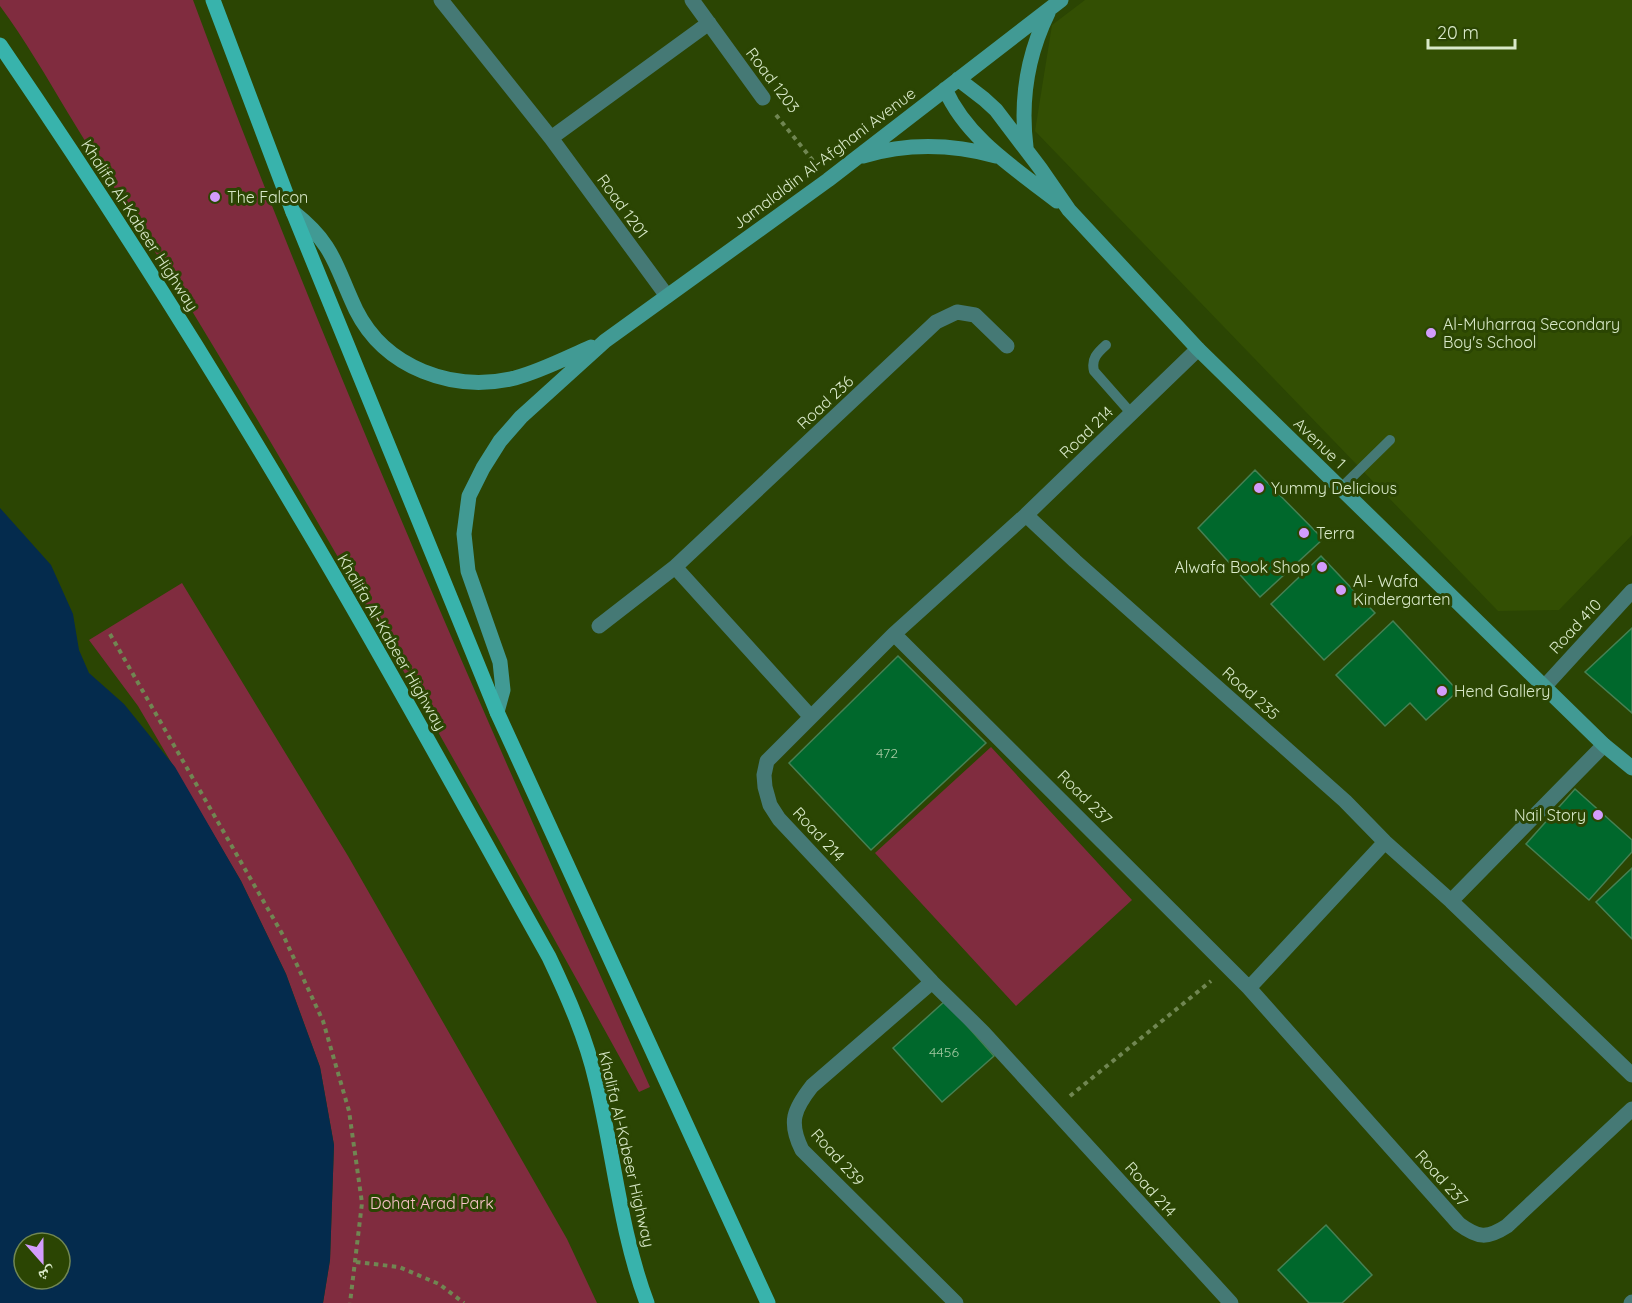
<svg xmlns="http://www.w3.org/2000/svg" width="1632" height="1303" viewBox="0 0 1632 1303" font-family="Quicksand,'Noto Naskh Arabic',sans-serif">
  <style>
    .built { fill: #334f03 }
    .green { fill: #802c3f }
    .water { fill: #042b4d; fill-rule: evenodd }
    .building { fill: #00682c; stroke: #468053; stroke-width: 1.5 }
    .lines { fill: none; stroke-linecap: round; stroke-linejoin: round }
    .path { stroke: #708652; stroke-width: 4; stroke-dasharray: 4.5 4.5; stroke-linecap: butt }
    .lane { stroke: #457975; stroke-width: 10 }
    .street { stroke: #457975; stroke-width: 15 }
    .secondary { stroke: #419a94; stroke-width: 15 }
    .primary { stroke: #38b3ac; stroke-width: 15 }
    .poi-dot { fill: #d39cfc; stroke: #2b4503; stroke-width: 2 }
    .labels { text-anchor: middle; stroke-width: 6; stroke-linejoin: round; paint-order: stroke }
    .number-label { font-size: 14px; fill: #a3c9a2 }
    .street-label { font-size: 16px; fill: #d9e9c9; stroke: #2b4503 }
    .poi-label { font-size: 16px; fill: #d9e9c9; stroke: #2b4503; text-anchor: start }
    .park-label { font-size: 16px; fill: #f9c3ca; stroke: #2b4503 }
  </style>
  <rect width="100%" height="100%" fill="#2b4503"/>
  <path class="built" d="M1085 0H1632V535L1559 610 1498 611 1035 131 1052 25Z"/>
  <path class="green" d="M0 0H193C330 369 490 728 650 1087L639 1092C493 828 346 564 189 306 149 241 107 178 68 113 46 76 25 40 0 6Z
    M182 583 348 856 567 1239 597 1303H323L330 1260 334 1145 320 1067 286 974 241 881 138 706 89 640Z
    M991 747 1132 900 1016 1006 875 853Z"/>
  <path class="water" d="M0 508 51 565 73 614 79 650 89 673 124 704 175 767 241 881 286 974 320 1067 334 1145 330 1260 323 1303H0ZM24 1243H60V1279H24Z"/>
  <path class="building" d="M1255 470 1323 539 1260 597 1198 528Z
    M1321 556 1375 613 1324 660 1271 604Z
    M1393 621 1458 691 1426 720 1410 703 1385 726 1336 675Z
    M1632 628V713L1585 672Z
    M898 656 986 743 871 850 789 763Z
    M1575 789 1632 840V852L1589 900 1526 844Z
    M1632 868V939L1596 902Z
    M945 1001 994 1056 942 1102 893 1048Z
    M1326 1225 1372 1275 1342 1303H1309L1278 1270Z"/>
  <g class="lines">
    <path class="path" d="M776 115 815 163
      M110 634 284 937 323 1021 349 1111 362 1203 350 1303
      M1070 1096 1211 981
      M356 1262 399 1267 439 1284 464 1303"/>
    <path class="lane" d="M1106 345C1097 353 1091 359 1094 371L1131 413
      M1341 488 1390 440"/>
    <path class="street" d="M441 0 551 138 667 296
      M692 0 763 98
      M551 138 709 23
      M1198 349 1026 515 894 634 767 761 764 775 765 787 770 805 779 819 932 982 983 1032 1231 1303
      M1026 515 1075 561 1345 801 1385 842 1451 901 1632 1075
      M675 567 810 716
      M599 626 675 567 936 322 957 312 975 315 1007 346
      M894 634 1249 988 1459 1224C1478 1238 1487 1239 1507 1226L1632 1109
      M1545 686 1632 591
      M1451 901 1604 745
      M932 982 812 1086C794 1109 788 1122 802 1150L956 1303
      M1249 988 1385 842
      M1631 1303 1632 1302"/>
    <path class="secondary" d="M958 79 984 99 996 110 1040 168 1069 210 1198 349 1604 745 1632 768
      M945 89C967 139 1016 169 1057 201
      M1026 147C1020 99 1027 56 1048 13
      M863 156C907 143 952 144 996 156
      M293 212C335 245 335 266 356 310 385 368 453 393 515 378 541 371 566 358 591 347
      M497 712 503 690 500 662 468 571 464 534 469 496 483 468 500 441 521 417 605 341 828 180 1061 0"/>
    <path class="primary" d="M213 0 293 212 497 712 768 1303
      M0 45C106 200 206 358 301 519 387 663 467 811 549 957 568 997 586 1038 596 1081 614 1155 620 1231 647 1303"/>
  </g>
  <g class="poi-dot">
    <circle cx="215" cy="197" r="6"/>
    <circle cx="1431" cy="333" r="6"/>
    <circle cx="1259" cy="488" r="6"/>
    <circle cx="1304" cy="533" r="6"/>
    <circle cx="1322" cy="567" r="6"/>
    <circle cx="1341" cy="590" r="6"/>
    <circle cx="1442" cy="691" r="6"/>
    <circle cx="1598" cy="815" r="6"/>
  </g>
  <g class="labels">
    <g class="number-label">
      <text x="887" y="758">472</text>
      <text x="944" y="1057">4456</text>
    </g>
    <g class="street-label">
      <text transform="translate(773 80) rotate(53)" y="6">Road 1203</text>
      <text transform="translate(824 158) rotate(-37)" y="6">Jamalaldin Al-Afghani Avenue</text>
      <text transform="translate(623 206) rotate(54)" y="6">Road 1201</text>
      <text transform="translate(140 225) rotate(57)" y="6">Khalifa Al-Kabeer Highway</text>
      <text transform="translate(825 402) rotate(-43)" y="6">Road 236</text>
      <text transform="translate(1086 432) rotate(-44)" y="6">Road 214</text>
      <text transform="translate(1320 443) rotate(44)" y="6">Avenue 1</text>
      <text transform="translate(1575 626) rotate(-47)" y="6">Road 410</text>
      <text transform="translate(392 642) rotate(60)" y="6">Khalifa Al-Kabeer Highway</text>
      <text transform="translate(1251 693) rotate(42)" y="6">Road 235</text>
      <text transform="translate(1085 797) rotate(45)" y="6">Road 237</text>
      <text transform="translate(819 834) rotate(47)" y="6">Road 214</text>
      <text transform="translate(627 1149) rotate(77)" y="6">Khalifa Al-Kabeer Highway</text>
      <text transform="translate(838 1157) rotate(48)" y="6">Road 239</text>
      <text transform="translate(1442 1178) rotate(48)" y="6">Road 237</text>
      <text transform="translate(1151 1189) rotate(48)" y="6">Road 214</text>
    </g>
    <g class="poi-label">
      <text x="227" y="203">The Falcon</text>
      <text x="1443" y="330">Al-Muharraq Secondary<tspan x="1443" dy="18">Boy's School</tspan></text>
      <text x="1271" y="494">Yummy Delicious</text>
      <text x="1316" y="539">Terra</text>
      <text x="1310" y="573" text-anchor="end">Alwafa Book Shop</text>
      <text x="1353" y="587">Al- Wafa<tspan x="1353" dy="18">Kindergarten</tspan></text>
      <text x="1454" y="697">Hend Gallery</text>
      <text x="1586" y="821" text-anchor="end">Nail Story</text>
    </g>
    <g class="park-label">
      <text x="432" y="1209">Dohat Arad Park</text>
    </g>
  </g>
  <g transform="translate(42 1261) rotate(159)"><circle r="28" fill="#2b4503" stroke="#718752" stroke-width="1.5"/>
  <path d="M0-4.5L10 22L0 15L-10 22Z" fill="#d39cfc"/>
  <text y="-9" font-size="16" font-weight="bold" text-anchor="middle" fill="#d9e9c9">ش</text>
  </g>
  <path d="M1428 39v9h87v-9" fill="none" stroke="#d9e9c9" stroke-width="3"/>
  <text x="1437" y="39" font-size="18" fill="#d9e9c9" stroke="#2b4503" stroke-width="4.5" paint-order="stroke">20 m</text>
</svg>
